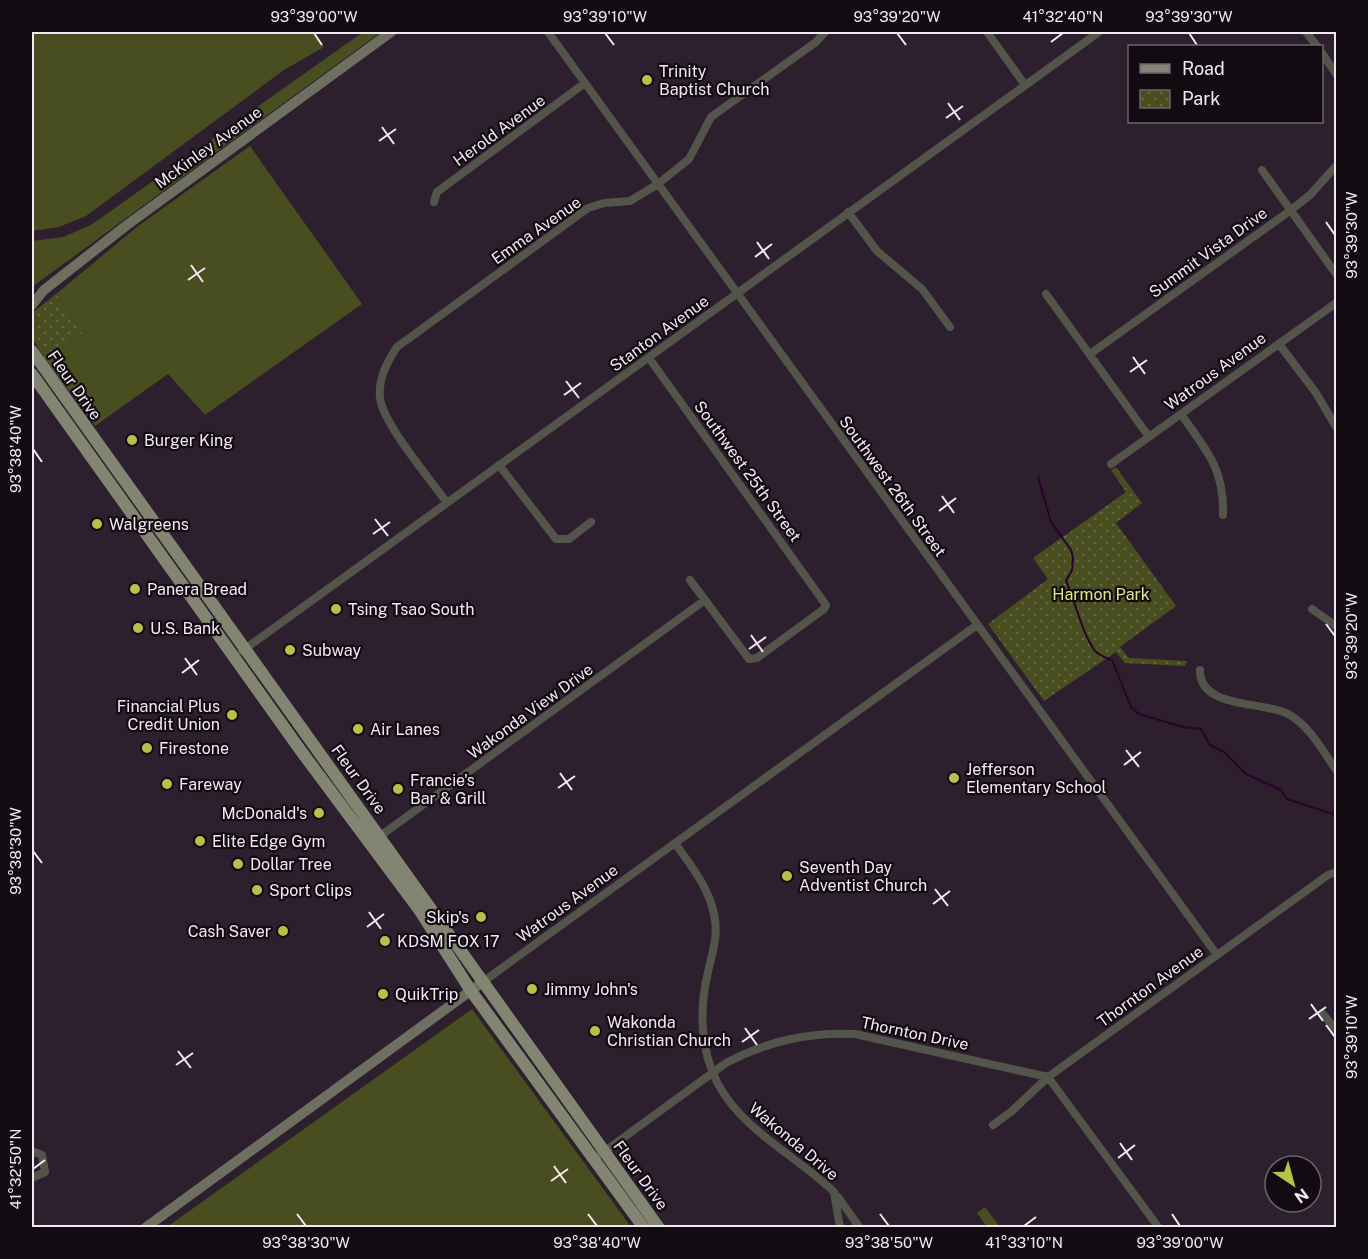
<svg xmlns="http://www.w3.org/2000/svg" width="1368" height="1259" viewBox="0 0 1368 1259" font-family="'Public Sans',sans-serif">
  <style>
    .grass { fill: #484e1f }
    .park { fill: url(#park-dots) }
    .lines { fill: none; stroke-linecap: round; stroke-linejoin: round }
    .stream { stroke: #2a002e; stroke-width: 2 }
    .street { stroke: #53554b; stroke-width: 8 }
    .secondary { stroke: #6d7061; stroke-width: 10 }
    .primary { stroke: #818571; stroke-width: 12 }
    .ticks { fill: none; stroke: #f3e9f3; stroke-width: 2 }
    .poi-dot { fill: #b5c249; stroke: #120b12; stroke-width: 2 }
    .labels { text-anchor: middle; stroke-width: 4.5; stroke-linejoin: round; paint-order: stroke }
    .poi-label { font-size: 16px; fill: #f3e9f3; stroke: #120b12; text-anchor: start }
    .street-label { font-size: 16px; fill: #f3e9f3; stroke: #120b12 }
    .park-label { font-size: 16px; fill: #deeb83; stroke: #120b12 }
    .neatline { fill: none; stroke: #f3e9f3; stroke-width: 2 }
    .ticks-label { font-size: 15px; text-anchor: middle; fill: #f3e9f3 }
  </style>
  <defs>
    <pattern id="park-dots" width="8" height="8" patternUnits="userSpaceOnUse" patternTransform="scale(1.5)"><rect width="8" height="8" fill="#484e1f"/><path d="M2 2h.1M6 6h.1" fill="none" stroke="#636840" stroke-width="1.8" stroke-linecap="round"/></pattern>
  </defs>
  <rect width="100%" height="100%" fill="#2d1f2e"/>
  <path class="grass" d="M32 32H313L324 47 284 70 86 216 59 227 32 231Z
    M363 32H381L32 287V241L63 237 91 225Z
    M250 146 362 304 205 415 168 374 95 426 46 360 82 333 56 294 138 226Z
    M472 1009 631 1227H167Z
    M985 1207 1000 1227H987L977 1213Z"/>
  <path class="park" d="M56 294 82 333 46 360 32 338V313Z
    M1116 467 1142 503 1116 523 1176 606 1120 647 1129 658 1187 661 1185 666 1125 663 1116 652 1044 701 988 624 1048 579 1033 558 1126 492 1111 470Z"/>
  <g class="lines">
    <path class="stream" d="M1038 477 1051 522 1071 550 1073 558 1072 570 1066 581C1076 603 1081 631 1095 651 1099 655 1106 658 1112 660L1131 707 1139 714 1183 727 1201 729 1210 745 1224 752 1246 774 1281 790 1287 799 1336 815"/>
    <path class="street" d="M548 32 1217 955
      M987 32 1025 85
      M1306 32 1317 46
      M1322 53 1336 74
      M1262 170 1336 274
      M434 202 437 192 585 83
      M848 212 877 251 922 289 950 327
      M1046 294 1149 437
      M1279 344 1316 393 1336 427
      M1090 354 1291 210 1310 195 1336 166
      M649 358 826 605 824 609 757 658 749 659 690 580
      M1181 414C1207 452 1224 467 1223 515
      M1111 464 1336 303
      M499 465 556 539H569L591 522
      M447 503C431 480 383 424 380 398 378 379 387 362 397 347L588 208 604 203 630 201 658 184 689 159 711 117 816 42 825 32
      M1312 609 1336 626
      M242 651 1099 32
      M1200 670C1199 709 1264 701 1288 714 1310 726 1323 751 1336 770
      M376 839 705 600
      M675 843C691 866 708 886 714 914 719 935 712 953 708 972 699 1009 700 1050 718 1084 744 1132 796 1155 834 1192L840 1228
      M484 981 977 625
      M1323 1014 1336 1030
      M993 1125 1012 1111 1048 1077 1328 875 1336 872
      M32 1151 42 1155 45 1172 32 1178
      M601 1154 726 1063C768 1041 808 1032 855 1034L1048 1077 1159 1228
      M838 1197 860 1228"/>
    <path class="secondary" d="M32 305 44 290 127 225 391 32
      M145 1228 484 981"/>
    <path class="primary" d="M32 351 659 1228
      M32 374 301 751 420 911 471 991 644 1228"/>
  </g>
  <path class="ticks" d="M314 33 322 45M605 33 614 45M897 33 906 45M1189 33 1197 45M1051 42 1063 33M948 103 960 120M946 118 963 106M382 127 394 144M379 141 396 129M1326 222 1335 235M757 242 769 259M755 257 772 244M191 265 203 282M188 280 205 268M1133 357 1145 374M1130 372 1147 360M566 381 579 398M564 395 581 383M33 449 42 462M942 496 954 513M939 511 956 498M375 519 388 536M373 534 390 522M1326 624 1335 636M751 635 763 652M749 649 766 637M185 658 197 675M182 673 199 660M1126 750 1139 767M1124 765 1141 752M560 773 572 790M558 788 575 776M33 851 42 863M935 889 948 906M933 904 950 891M369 912 381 929M367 927 384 914M1311 1004 1323 1021M1309 1019 1326 1007M1326 1025 1335 1037M745 1028 757 1045M742 1042 759 1030M178 1051 191 1068M176 1065 193 1053M1120 1143 1132 1160M1118 1158 1135 1145M554 1166 566 1183M33 1169 45 1160M551 1181 568 1169M297 1214 306 1226M588 1214 597 1226M880 1214 889 1226M1172 1214 1180 1226M1024 1226 1036 1217"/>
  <g class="poi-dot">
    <circle cx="647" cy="80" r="6"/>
    <circle cx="132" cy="440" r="6"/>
    <circle cx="97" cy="524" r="6"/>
    <circle cx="135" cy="589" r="6"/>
    <circle cx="336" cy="609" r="6"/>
    <circle cx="138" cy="628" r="6"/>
    <circle cx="290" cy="650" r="6"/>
    <circle cx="232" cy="715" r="6"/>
    <circle cx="358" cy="729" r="6"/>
    <circle cx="147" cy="748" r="6"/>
    <circle cx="954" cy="778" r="6"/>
    <circle cx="167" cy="784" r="6"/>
    <circle cx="398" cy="789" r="6"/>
    <circle cx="319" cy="813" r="6"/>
    <circle cx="200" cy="841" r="6"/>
    <circle cx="238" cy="864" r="6"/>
    <circle cx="787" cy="876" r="6"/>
    <circle cx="257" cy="890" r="6"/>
    <circle cx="481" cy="917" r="6"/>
    <circle cx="283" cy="931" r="6"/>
    <circle cx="385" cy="941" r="6"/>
    <circle cx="532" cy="989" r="6"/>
    <circle cx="383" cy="994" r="6"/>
    <circle cx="595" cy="1031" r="6"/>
  </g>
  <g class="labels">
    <g class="poi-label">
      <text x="659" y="77">Trinity<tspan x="659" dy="18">Baptist Church</tspan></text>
      <text x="144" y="446">Burger King</text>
      <text x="109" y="530">Walgreens</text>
      <text x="147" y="595">Panera Bread</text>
      <text x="348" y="615">Tsing Tsao South</text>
      <text x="150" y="634">U.S. Bank</text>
      <text x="302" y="656">Subway</text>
      <text x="220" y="712" text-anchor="end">Financial Plus<tspan x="220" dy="18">Credit Union</tspan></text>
      <text x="370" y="735">Air Lanes</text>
      <text x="159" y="754">Firestone</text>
      <text x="966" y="775">Jefferson<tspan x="966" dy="18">Elementary School</tspan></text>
      <text x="410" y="786">Francie's<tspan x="410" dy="18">Bar &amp; Grill</tspan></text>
      <text x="179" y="790">Fareway</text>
      <text x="307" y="819" text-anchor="end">McDonald's</text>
      <text x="212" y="847">Elite Edge Gym</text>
      <text x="250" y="870">Dollar Tree</text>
      <text x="799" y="873">Seventh Day<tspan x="799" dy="18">Adventist Church</tspan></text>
      <text x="269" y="896">Sport Clips</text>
      <text x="469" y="923" text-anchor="end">Skip's</text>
      <text x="271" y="937" text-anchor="end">Cash Saver</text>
      <text x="397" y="947">KDSM FOX 17</text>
      <text x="544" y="995">Jimmy John's</text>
      <text x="395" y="1000">QuikTrip</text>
      <text x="607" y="1028">Wakonda<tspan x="607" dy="18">Christian Church</tspan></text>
    </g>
    <g class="street-label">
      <text transform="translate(499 130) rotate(-36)" y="6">Herold Avenue</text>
      <text transform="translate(208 147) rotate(-36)" y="6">McKinley Avenue</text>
      <text transform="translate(536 230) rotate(-35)" y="6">Emma Avenue</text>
      <text transform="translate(1208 252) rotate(-36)" y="6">Summit Vista Drive</text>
      <text transform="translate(659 333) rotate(-36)" y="6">Stanton Avenue</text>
      <text transform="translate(1215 371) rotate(-36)" y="6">Watrous Avenue</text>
      <text transform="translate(75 385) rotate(55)" y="6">Fleur Drive</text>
      <text transform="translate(748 471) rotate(54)" y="6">Southwest 25th Street</text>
      <text transform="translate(893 486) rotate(54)" y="6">Southwest 26th Street</text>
      <text transform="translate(530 711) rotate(-36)" y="6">Wakonda View Drive</text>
      <text transform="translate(359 779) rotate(54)" y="6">Fleur Drive</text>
      <text transform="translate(567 903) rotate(-36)" y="6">Watrous Avenue</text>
      <text transform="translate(1150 986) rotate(-36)" y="6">Thornton Avenue</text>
      <text transform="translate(915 1033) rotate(12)" y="6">Thornton Drive</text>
      <text transform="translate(794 1141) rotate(40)" y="6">Wakonda Drive</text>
      <text transform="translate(641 1175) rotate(54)" y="6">Fleur Drive</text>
    </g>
    <g class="park-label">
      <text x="1101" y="600">Harmon Park</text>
    </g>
  </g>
  <rect width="1368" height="1259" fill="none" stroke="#120b12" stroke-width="66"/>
  <rect x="1128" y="45" width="195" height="78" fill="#120b12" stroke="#6c646c" stroke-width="1.5"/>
  <rect x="1140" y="64" width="30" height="9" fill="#818571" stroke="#6c646c" stroke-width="1.5"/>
  <text x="1182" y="75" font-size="18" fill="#f3e9f3">Road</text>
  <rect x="1140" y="90" width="30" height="18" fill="url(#park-dots)" stroke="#6c646c" stroke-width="1.5"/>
  <text x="1182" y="105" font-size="18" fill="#f3e9f3">Park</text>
  <g transform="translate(1293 1184) rotate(144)"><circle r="28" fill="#120b12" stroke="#6c646c" stroke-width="1.5"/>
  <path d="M0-4.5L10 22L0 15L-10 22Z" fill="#b5c249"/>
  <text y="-9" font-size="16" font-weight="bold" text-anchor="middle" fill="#f3e9f3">N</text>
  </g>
  <rect x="33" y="33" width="1302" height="1193" class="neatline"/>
  <g class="ticks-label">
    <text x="314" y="22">93°39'00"W</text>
    <text x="605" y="22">93°39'10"W</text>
    <text x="897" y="22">93°39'20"W</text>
    <text x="1063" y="22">41°32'40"N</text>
    <text x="1189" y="22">93°39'30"W</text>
    <text transform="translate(1352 235) rotate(-90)" y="5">93°39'30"W</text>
    <text transform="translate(16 449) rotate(-90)" y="5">93°38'40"W</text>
    <text transform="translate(1352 636) rotate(-90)" y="5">93°39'20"W</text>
    <text transform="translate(16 851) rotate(-90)" y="5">93°38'30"W</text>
    <text transform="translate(1352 1037) rotate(-90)" y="5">93°39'10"W</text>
    <text transform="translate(16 1169) rotate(-90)" y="5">41°32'50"N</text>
    <text x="306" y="1248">93°38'30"W</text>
    <text x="597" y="1248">93°38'40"W</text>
    <text x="889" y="1248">93°38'50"W</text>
    <text x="1024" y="1248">41°33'10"N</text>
    <text x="1180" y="1248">93°39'00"W</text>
  </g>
</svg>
